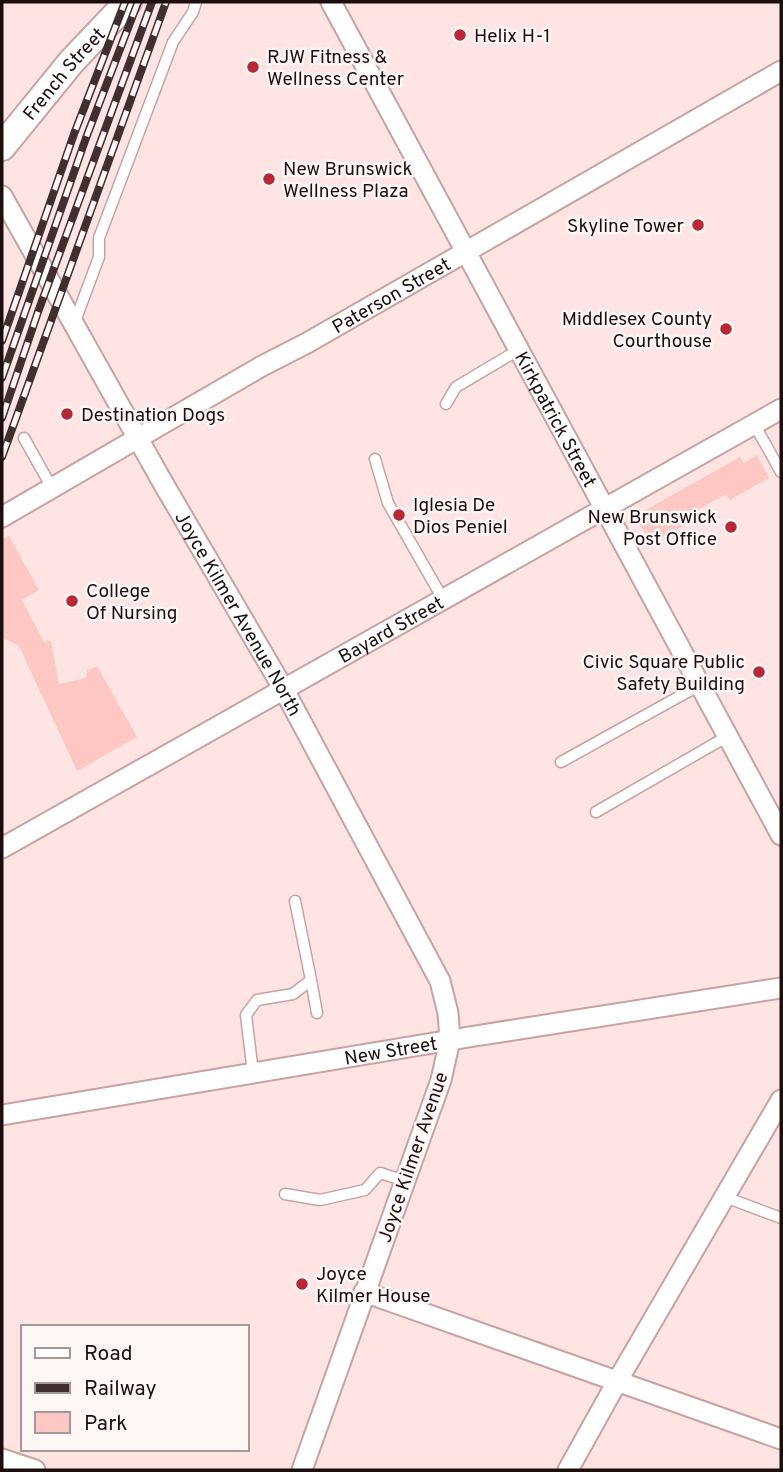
<svg xmlns="http://www.w3.org/2000/svg" width="783" height="1472" viewBox="0 0 783 1472" font-family="Overpass,sans-serif">
  <style>
    .green { fill: #fdc7c4 }
    .lines { fill: none; stroke-linecap: round; stroke-linejoin: round }
    .service-casing { stroke: #c9a2a0; stroke-width: 13 }
    .minor-casing { stroke: #c9a2a0; stroke-width: 23 }
    .secondary-casing { stroke: #c9a2a0; stroke-width: 30 }
    .service { stroke: #fff; stroke-width: 10 }
    .minor { stroke: #fff; stroke-width: 19 }
    .secondary { stroke: #fff; stroke-width: 26 }
    .rail-casing { stroke: #3f302f; stroke-width: 8 }
    .rail { stroke: #fff6f6; stroke-width: 5; stroke-dasharray: 16; stroke-linecap: butt }
    .poi-dot { fill: #b82734; stroke: #fff6f6; stroke-width: 2.5 }
    .labels { text-anchor: middle; stroke-width: 5; stroke-linejoin: round; paint-order: stroke }
    .poi-label { font-size: 19px; fill: #1b0e0d; stroke: #fff6f6; text-anchor: start }
    .street-label { font-size: 19px; fill: #1b0e0d; stroke: #fff6f6 }
  </style>
  <rect width="100%" height="100%" fill="#fee5e3"/>
  <path class="green" d="M757 455 769 478 730 500 726 494 692 513 695 519 656 541 657 543 652 546 635 516 740 457 744 463Z
    M9 536 39 590 22 600 44 642 51 641 59 684 86 678 87 671 97 666 137 737 77 771 19 646 2 637V540Z"/>
  <g class="lines">
    <defs>
      <path id="service" d="M74 324 99 257V238L173 42 193 12 196 2
        M446 404 456 387 520 349
        M754 424 781 472
        M24 438 52 488
        M375 459 388 503 443 599
        M561 762 700 685
        M596 812 728 736
        M311 980 317 1013
        M253 1073 246 1015 257 1000 293 994 311 980 295 901
        M285 1194 320 1200 365 1190 380 1173 405 1181
        M725 1197 781 1218"/>
      <g id="minor">
        <path id="s1" d="M331 2 781 835"/>
        <path id="s2" d="M2 196 163 483 283 688 440 981 448 1013 450 1040 441 1080 302 1470"/>
        <path id="s3" d="M2 517 262 366 307 343 781 71"/>
        <path id="s4" d="M2 848 781 409"/>
        <path id="s5" d="M2 1115 475 1036 781 988"/>
        <path d="M364 1292 781 1439"/>
        <path d="M2 1459 35 1470"/>
        <path d="M568 1470 618 1380 781 1100"/>
      </g>
      <g id="secondary">
        <path id="s6" d="M2 147 72 61 128 2"/>
      </g>
    </defs>
    <use href="#service" class="service-casing"/>
    <use href="#minor" class="minor-casing"/>
    <use href="#secondary" class="secondary-casing"/>
    <use href="#service" class="service"/>
    <use href="#minor" class="minor"/>
    <use href="#secondary" class="secondary"/>
    <defs>
      <path id="rail" d="M2 341 74 134 125 2
        M2 378 86 138 138 2
        M2 418 38 312 152 2
        M2 457 166 2"/>
    </defs>
    <use href="#rail" class="rail-casing"/>
    <use href="#rail" class="rail"/>
  </g>
  <g class="poi-dot">
    <circle cx="460" cy="35" r="7"/>
    <circle cx="253" cy="67" r="7"/>
    <circle cx="269" cy="179" r="7"/>
    <circle cx="698" cy="225" r="7"/>
    <circle cx="726" cy="329" r="7"/>
    <circle cx="67" cy="414" r="7"/>
    <circle cx="399" cy="515" r="7"/>
    <circle cx="731" cy="527" r="7"/>
    <circle cx="72" cy="601" r="7"/>
    <circle cx="759" cy="672" r="7"/>
    <circle cx="302" cy="1284" r="7"/>
  </g>
  <g class="labels">
    <g class="poi-label">
      <text x="474" y="42">Helix H-1</text>
      <text x="267" y="63">RJW Fitness &amp;<tspan x="267" dy="22">Wellness Center</tspan></text>
      <text x="283" y="175">New Brunswick<tspan x="283" dy="22">Wellness Plaza</tspan></text>
      <text x="684" y="232" text-anchor="end">Skyline Tower</text>
      <text x="712" y="325" text-anchor="end">Middlesex County<tspan x="712" dy="22">Courthouse</tspan></text>
      <text x="81" y="421">Destination Dogs</text>
      <text x="413" y="511">Iglesia De<tspan x="413" dy="22">Dios Peniel</tspan></text>
      <text x="717" y="523" text-anchor="end">New Brunswick<tspan x="717" dy="22">Post Office</tspan></text>
      <text x="86" y="597">College<tspan x="86" dy="22">Of Nursing</tspan></text>
      <text x="745" y="668" text-anchor="end">Civic Square Public<tspan x="745" dy="22">Safety Building</tspan></text>
      <text x="316" y="1280">Joyce<tspan x="316" dy="22">Kilmer House</tspan></text>
    </g>
    <g class="street-label">
      <text dy="7" stroke="none"><textPath href="#s6" startOffset="96">French Street</textPath></text>
      <text dy="7" stroke="none"><textPath href="#s3" startOffset="448">Paterson Street</textPath></text>
      <text dy="7" stroke="none"><textPath href="#s1" startOffset="474">Kirkpatrick Street</textPath></text>
      <text dy="7" stroke="none"><textPath href="#s2" startOffset="480">Joyce Kilmer Avenue North</textPath></text>
      <text dy="7" stroke="none"><textPath href="#s4" startOffset="446">Bayard Street</textPath></text>
      <text dy="7" stroke="none"><textPath href="#s5" startOffset="394">New Street</textPath></text>
      <text transform="translate(412 1157) rotate(-71)" y="7">Joyce Kilmer Avenue</text>
    </g>
  </g>
  <rect width="783" height="1472" fill="none" stroke="#1b0e0d" stroke-width="7"/>
  <rect x="21" y="1325" width="228" height="126" fill="#fff6f6" stroke="#a49999" stroke-width="2"/>
  <rect x="35" y="1348" width="35" height="10" fill="#ffffff" stroke="#a49999" stroke-width="2"/>
  <text x="84" y="1360" font-size="21" fill="#1b0e0d">Road</text>
  <rect x="35" y="1383" width="35" height="10" fill="#3f302f" stroke="#a49999" stroke-width="2"/>
  <text x="84" y="1395" font-size="21" fill="#1b0e0d">Railway</text>
  <rect x="35" y="1412" width="35" height="21" fill="#fdc7c4" stroke="#a49999" stroke-width="2"/>
  <text x="84" y="1430" font-size="21" fill="#1b0e0d">Park</text>
</svg>
